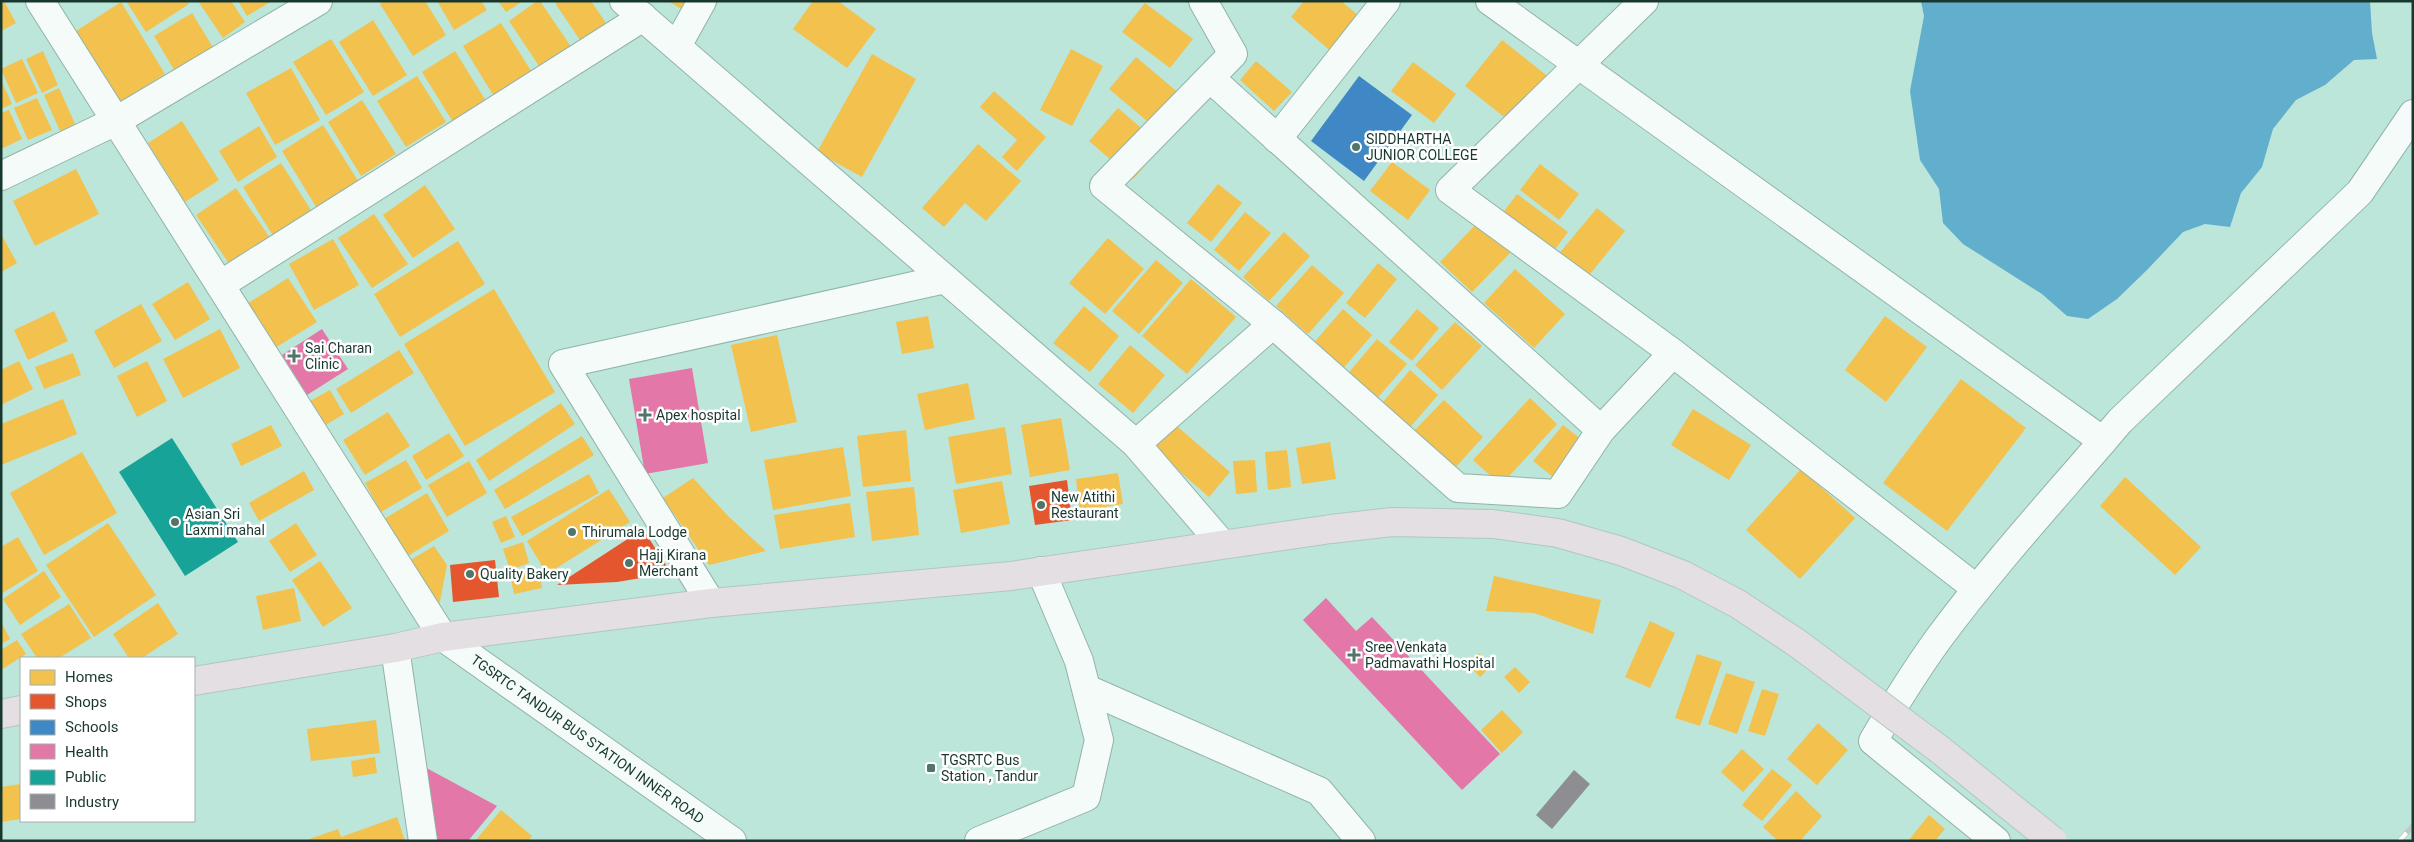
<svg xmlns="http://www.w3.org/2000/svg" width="2414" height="842" viewBox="0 0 2414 842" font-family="Roboto,sans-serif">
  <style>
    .water { fill: #61afcc }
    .homes { fill: #f2c14e }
    .shops { fill: #e4572e }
    .schools { fill: #3f88c5 }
    .health { fill: #e377a8 }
    .public { fill: #17a398 }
    .industry { fill: #8d8d92 }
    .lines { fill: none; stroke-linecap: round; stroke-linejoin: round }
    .minor-casing { stroke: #92b3aa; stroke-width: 30 }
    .highway-casing { stroke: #b1c7c0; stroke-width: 30 }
    .minor { stroke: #f5fbf9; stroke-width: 28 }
    .highway { stroke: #e3dfe2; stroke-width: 28 }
    .rail-casing { stroke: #bfcbc7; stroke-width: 5.5 }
    .rail { stroke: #fff; stroke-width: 4; stroke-dasharray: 11; stroke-linecap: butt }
    .highway-bridge-casing { stroke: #b1c7c0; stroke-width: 30; stroke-linecap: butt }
    .highway-bridge { stroke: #e3dfe2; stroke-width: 28 }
    .poi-dot { fill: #51756a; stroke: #fff; stroke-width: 2 }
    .labels { text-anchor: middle; stroke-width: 5; stroke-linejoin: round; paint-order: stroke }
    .poi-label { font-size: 14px; fill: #18382f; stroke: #fff; text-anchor: start }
    .street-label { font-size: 14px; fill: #18382f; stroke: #fff }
  </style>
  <rect width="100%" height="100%" fill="#bce6d9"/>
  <path class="water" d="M1921 1H2370L2372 33 2377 59 2354 60 2325 85 2296 100 2273 129 2262 167 2241 193 2230 227 2205 224 2183 232 2147 270 2117 299 2088 319 2067 316 2042 294 1963 244 1943 223 1939 189 1920 160 1910 91 1924 16Z"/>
  <path class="homes" d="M1 1H4L16 23 1 31Z
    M126 1H187L189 4 146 32Z
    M198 1H231L245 22 223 38Z
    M238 1H272L247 16Z
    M383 1H425L446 35 413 56 380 4Z
    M437 1H481L487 10 454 30Z
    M498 1H523L506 12Z
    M537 1H540L576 54 545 75 509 21Z
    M558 1H591L612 32 586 49 555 3Z
    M668 1H697L690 14Z
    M813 1H838L876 29 847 68 793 29Z
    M1304 1H1341L1370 25 1341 60 1291 17Z
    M121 2 165 74 117 104 73 33Z
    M1145 3 1193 39 1170 68 1122 32Z
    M192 13 214 49 176 73 154 36Z
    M373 20 407 75 373 96 339 42Z
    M501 23 533 74 495 98 463 46Z
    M331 39 364 92 326 115 293 62Z
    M1502 40 1550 78 1513 124 1465 86Z
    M1071 49 1103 66 1072 126 1040 110Z
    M43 51 58 85 42 93 26 59Z
    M455 51 486 101 453 122 422 72Z
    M872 54 916 79 862 177 817 152Z
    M1136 57 1187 100 1160 132 1109 89Z
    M22 59 38 93 16 103 1 69Z
    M1256 61 1292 92 1274 111 1240 80Z
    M1413 62 1456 94 1434 123 1391 91Z
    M291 68 320 120 275 145 246 93Z
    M417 76 446 122 406 147 377 101Z
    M1 80 12 104 1 109Z
    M59 88 75 124 60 131 44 95Z
    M994 91 1046 137 1017 171 1002 157 1017 140 980 107Z
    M37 98 52 130 28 140 14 108Z
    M362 100 396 154 361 176 328 122Z
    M1118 108 1162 146 1133 179 1089 141Z
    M9 110 22 139 1 149V113Z
    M182 121 219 180 185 202 148 143Z
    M323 125 360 184 318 210 282 151Z
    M259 126 277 157 238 182 219 151Z
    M978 144 1021 181 986 221 965 203 944 227 922 208Z
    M1392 162 1430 190 1408 220 1370 191Z
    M281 163 314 215 275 239 243 187Z
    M1540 164 1579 194 1559 220 1520 190Z
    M76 169 99 214 35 246 13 201Z
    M1218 184 1242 203 1211 242 1187 223Z
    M425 185 455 229 413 258 383 215Z
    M236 188 270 238 230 265 196 215Z
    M1517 194 1568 232 1550 256 1499 218Z
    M1597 208 1625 231 1586 279 1557 256Z
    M1245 212 1271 233 1239 271 1214 250Z
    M374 214 408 264 372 288 338 238Z
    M1479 221 1511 252 1472 292 1440 262Z
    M1284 232 1310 256 1269 301 1243 277Z
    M1 234 17 263 1 272Z
    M1108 238 1144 269 1105 314 1069 283Z
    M333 239 359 285 314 310 289 264Z
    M458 241 485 284 400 337 374 294Z
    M1156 260 1183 283 1139 334 1112 311Z
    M1378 263 1397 279 1365 318 1346 303Z
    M1312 265 1344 293 1308 334 1276 306Z
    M1515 269 1565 314 1534 348 1484 303Z
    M288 278 317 322 275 348 247 304Z
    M1191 279 1236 317 1187 374 1142 336Z
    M188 282 210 319 175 340 152 304Z
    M494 289 555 392 465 446 404 344Z
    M141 304 162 341 114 368 94 331Z
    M1084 306 1119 336 1090 372 1053 343Z
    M1343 309 1372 335 1340 372 1311 346Z
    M1417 309 1439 328 1412 361 1389 342Z
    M54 311 68 341 28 360 14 330Z
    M928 316 934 348 902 354 896 322Z
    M1885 316 1927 347 1886 402 1845 370Z
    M1455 322 1482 346 1442 390 1415 365Z
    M220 329 240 368 183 398 163 359Z
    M777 335 797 422 751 432 731 345Z
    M1377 339 1407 364 1374 402 1345 377Z
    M1130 345 1165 375 1133 413 1098 384Z
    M399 350 414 373 351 413 336 389Z
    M73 353 81 375 44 389 35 367Z
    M19 361 33 389 1 405V370Z
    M147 361 167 401 137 417 117 376Z
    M1410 370 1438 395 1406 432 1378 408Z
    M1961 379 2026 428 1947 531 1883 483Z
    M968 383 975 419 925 430 917 394Z
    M330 390 344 414 324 426 310 401Z
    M1530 398 1557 424 1501 485 1473 460Z
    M63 399 77 434 1 465V424Z
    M1444 400 1483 437 1454 469 1414 431Z
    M561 403 575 424 489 481 476 460Z
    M1693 409 1751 445 1729 480 1671 445Z
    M388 412 410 446 365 475 343 440Z
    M1061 418 1070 470 1030 477 1021 425Z
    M1171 421 1230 472 1209 497 1150 446Z
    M271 425 282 446 241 466 231 444Z
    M1563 425 1582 440 1553 477 1533 461Z
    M1005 427 1012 474 956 484 948 437Z
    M906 430 911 481 863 487 857 436Z
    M449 433 464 456 426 480 412 456Z
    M582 436 594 455 505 509 494 490Z
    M1330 442 1336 479 1302 484 1296 448Z
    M843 447 851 496 773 510 764 460Z
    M1287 450 1291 487 1268 490 1265 452Z
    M82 452 117 513 44 555 10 493Z
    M406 460 422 488 381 512 365 483Z
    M1255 460 1257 492 1236 494 1233 461Z
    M469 461 487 493 447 517 428 485Z
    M1801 469 1855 518 1800 579 1746 530Z
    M304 471 314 490 259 521 249 503Z
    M1118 473 1123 504 1080 511 1076 479Z
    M589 474 599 493 522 536 511 517Z
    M2125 477 2201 547 2175 575 2100 506Z
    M693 478 728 516 766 551 709 565 663 498Z
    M1002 481 1010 524 961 533 953 490Z
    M914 487 919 535 872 541 866 492Z
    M609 489 630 522 547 574 527 541Z
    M427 493 449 531 406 557 384 519Z
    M850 503 855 537 780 549 774 515Z
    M506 516 515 537 501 543 492 522Z
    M108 523 156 595 94 637 46 565Z
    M296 523 317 555 290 572 269 541Z
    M18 537 38 571 1 594V547Z
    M523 542 529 563 510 570 503 549Z
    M434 546 447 565 439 606 409 561Z
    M320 561 352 608 323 627 292 580Z
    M539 569 542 588 514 594 510 575Z
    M44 571 61 597 20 625 3 599Z
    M1494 576 1601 600 1593 634 1534 613 1486 611Z
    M294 588 301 621 263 630 256 596Z
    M158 603 178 634 142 658H129L113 634Z
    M69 604 91 638 59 658H37L21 634Z
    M1650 621 1675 633 1650 688 1625 677Z
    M1 622 10 639 1 644Z
    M17 640 26 654 1 670V650Z
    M1479 653 1491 666 1480 677 1468 664Z
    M1697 654 1722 662 1700 726 1675 718Z
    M1515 667 1530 682 1519 693 1504 677Z
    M1726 673 1755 682 1737 734 1708 724Z
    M1762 689 1779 694 1765 736 1748 731Z
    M1502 710 1523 732 1502 753 1481 730Z
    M376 720 380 753 311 761 307 729Z
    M1818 723 1848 750 1817 785 1787 759Z
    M1742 749 1764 769 1743 792 1721 772Z
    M375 757 377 773 353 777 351 761Z
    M1772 769 1792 785 1762 821 1742 805Z
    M21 784V819L1 822V787Z
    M1796 791 1822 816 1800 841H1778L1763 827Z
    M501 810 532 836 528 841H475Z
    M1929 815 1945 829 1935 841H1908Z
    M397 817 405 841H304L338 829 341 837Z"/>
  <path class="shops" d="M1067 480 1072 520 1035 525 1029 486Z
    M643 529 671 573 617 582 557 585Z
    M495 560 499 597 453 602 450 565Z"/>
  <path class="schools" d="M1359 76 1412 115 1364 181 1311 141Z"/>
  <path class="health" d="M322 329 348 369 307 395 282 355Z
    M692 368 708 463 645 474 629 379Z
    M1326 598 1356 631 1372 617 1500 754 1462 790 1303 620Z
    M419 764 497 806 468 841H434Z"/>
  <path class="public" d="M172 438 238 542 185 576 119 472Z"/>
  <path class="industry" d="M1574 770 1590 784 1552 829 1536 815Z"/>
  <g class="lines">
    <defs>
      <g id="minor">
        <path id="s1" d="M40 1 443 637 732 841"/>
        <path d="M624 1 1136 444 1222 544"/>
        <path d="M1490 1 2103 441"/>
        <path d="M677 46 702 1"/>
        <path d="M1210 78 1601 430 1558 494 1458 488 1273 324"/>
        <path d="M1277 139 1386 1"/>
        <path d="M1 176 116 121 318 1"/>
        <path d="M220 285 643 17"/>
        <path d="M1673 353 1977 589"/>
        <path d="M1601 430 1673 353 1450 190 1644 1"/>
        <path d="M1136 444 1273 324 1104 186 1233 54 1203 1"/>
        <path d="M711 603 563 364 945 279"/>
        <path d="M395 648 423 841"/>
        <path d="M1087 689 1319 791 1361 841"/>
        <path d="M979 841 1086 797 1099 740 1079 661 1041 571"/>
        <path d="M1996 841 1873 741C1894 705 1915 671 1939 638 1990 569 2048 505 2103 441L2120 421 2360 192 2413 114"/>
      </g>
      <path id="highway" d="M194 681 395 648 443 637 711 603 1011 576 1331 529
        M1 714 21 710"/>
    </defs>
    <use href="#minor" class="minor-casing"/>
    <use href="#highway" class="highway-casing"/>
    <use href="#minor" class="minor"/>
    <use href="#highway" class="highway"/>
    <defs>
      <path id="rail" d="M2399 841 2413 826"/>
    </defs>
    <use href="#rail" class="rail-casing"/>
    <use href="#rail" class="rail"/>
    <defs>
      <path id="highway-bridge" d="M1331 529 1392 522 1493 524 1558 533 1621 551 1683 575 1738 604 1797 643 1939 749 2053 841"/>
    </defs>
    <use href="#highway-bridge" class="highway-bridge-casing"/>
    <use href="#highway-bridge" class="highway-bridge"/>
  </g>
  <g class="poi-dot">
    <circle cx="1356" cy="147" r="5"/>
    <path d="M291.5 348.5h5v5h5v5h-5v5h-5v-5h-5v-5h5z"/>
    <path d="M642.5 407.5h5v5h5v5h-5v5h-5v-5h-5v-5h5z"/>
    <circle cx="1041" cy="505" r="5"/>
    <circle cx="175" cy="522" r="5"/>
    <circle cx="572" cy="532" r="5"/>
    <circle cx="629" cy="563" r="5"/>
    <circle cx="470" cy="574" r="5"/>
    <path d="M1351.5 647.5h5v5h5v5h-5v5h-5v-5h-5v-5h5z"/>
    <rect x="926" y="763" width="10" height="10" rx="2.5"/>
  </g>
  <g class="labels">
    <g class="poi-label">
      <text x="1366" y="144">SIDDHARTHA<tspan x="1366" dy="16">JUNIOR COLLEGE</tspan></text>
      <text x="305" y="353">Sai Charan<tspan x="305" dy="16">Clinic</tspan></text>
      <text x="656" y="420">Apex hospital</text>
      <text x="1051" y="502">New Atithi<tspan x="1051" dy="16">Restaurant</tspan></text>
      <text x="185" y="519">Asian Sri<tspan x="185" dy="16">Laxmi mahal</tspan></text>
      <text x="582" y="537">Thirumala Lodge</text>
      <text x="639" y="560">Hajj Kirana<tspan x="639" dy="16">Merchant</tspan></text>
      <text x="480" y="579">Quality Bakery</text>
      <text x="1365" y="652">Sree Venkata<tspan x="1365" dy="16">Padmavathi Hospital</tspan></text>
      <text x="941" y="765">TGSRTC Bus<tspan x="941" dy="16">Station , Tandur</tspan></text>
    </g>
    <g class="street-label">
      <text dy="5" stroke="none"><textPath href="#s1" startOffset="930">TGSRTC TANDUR BUS STATION INNER ROAD</textPath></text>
    </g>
  </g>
  <rect width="2414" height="842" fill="none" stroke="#18382f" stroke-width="5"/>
  <rect x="20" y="657" width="175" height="165" fill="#ffffff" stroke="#a3afac"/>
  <rect x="30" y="670" width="25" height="15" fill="#f2c14e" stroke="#a3afac"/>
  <text x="65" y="682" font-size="15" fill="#18382f">Homes</text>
  <rect x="30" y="694" width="25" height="15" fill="#e4572e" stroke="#a3afac"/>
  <text x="65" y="707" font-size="15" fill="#18382f">Shops</text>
  <rect x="30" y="720" width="25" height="15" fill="#3f88c5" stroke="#a3afac"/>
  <text x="65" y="732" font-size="15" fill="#18382f">Schools</text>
  <rect x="30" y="744" width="25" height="15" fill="#e377a8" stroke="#a3afac"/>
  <text x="65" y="757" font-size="15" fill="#18382f">Health</text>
  <rect x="30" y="770" width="25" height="15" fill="#17a398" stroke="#a3afac"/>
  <text x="65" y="782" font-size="15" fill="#18382f">Public</text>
  <rect x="30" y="794" width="25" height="15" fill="#8d8d92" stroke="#a3afac"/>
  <text x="65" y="807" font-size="15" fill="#18382f">Industry</text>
</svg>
